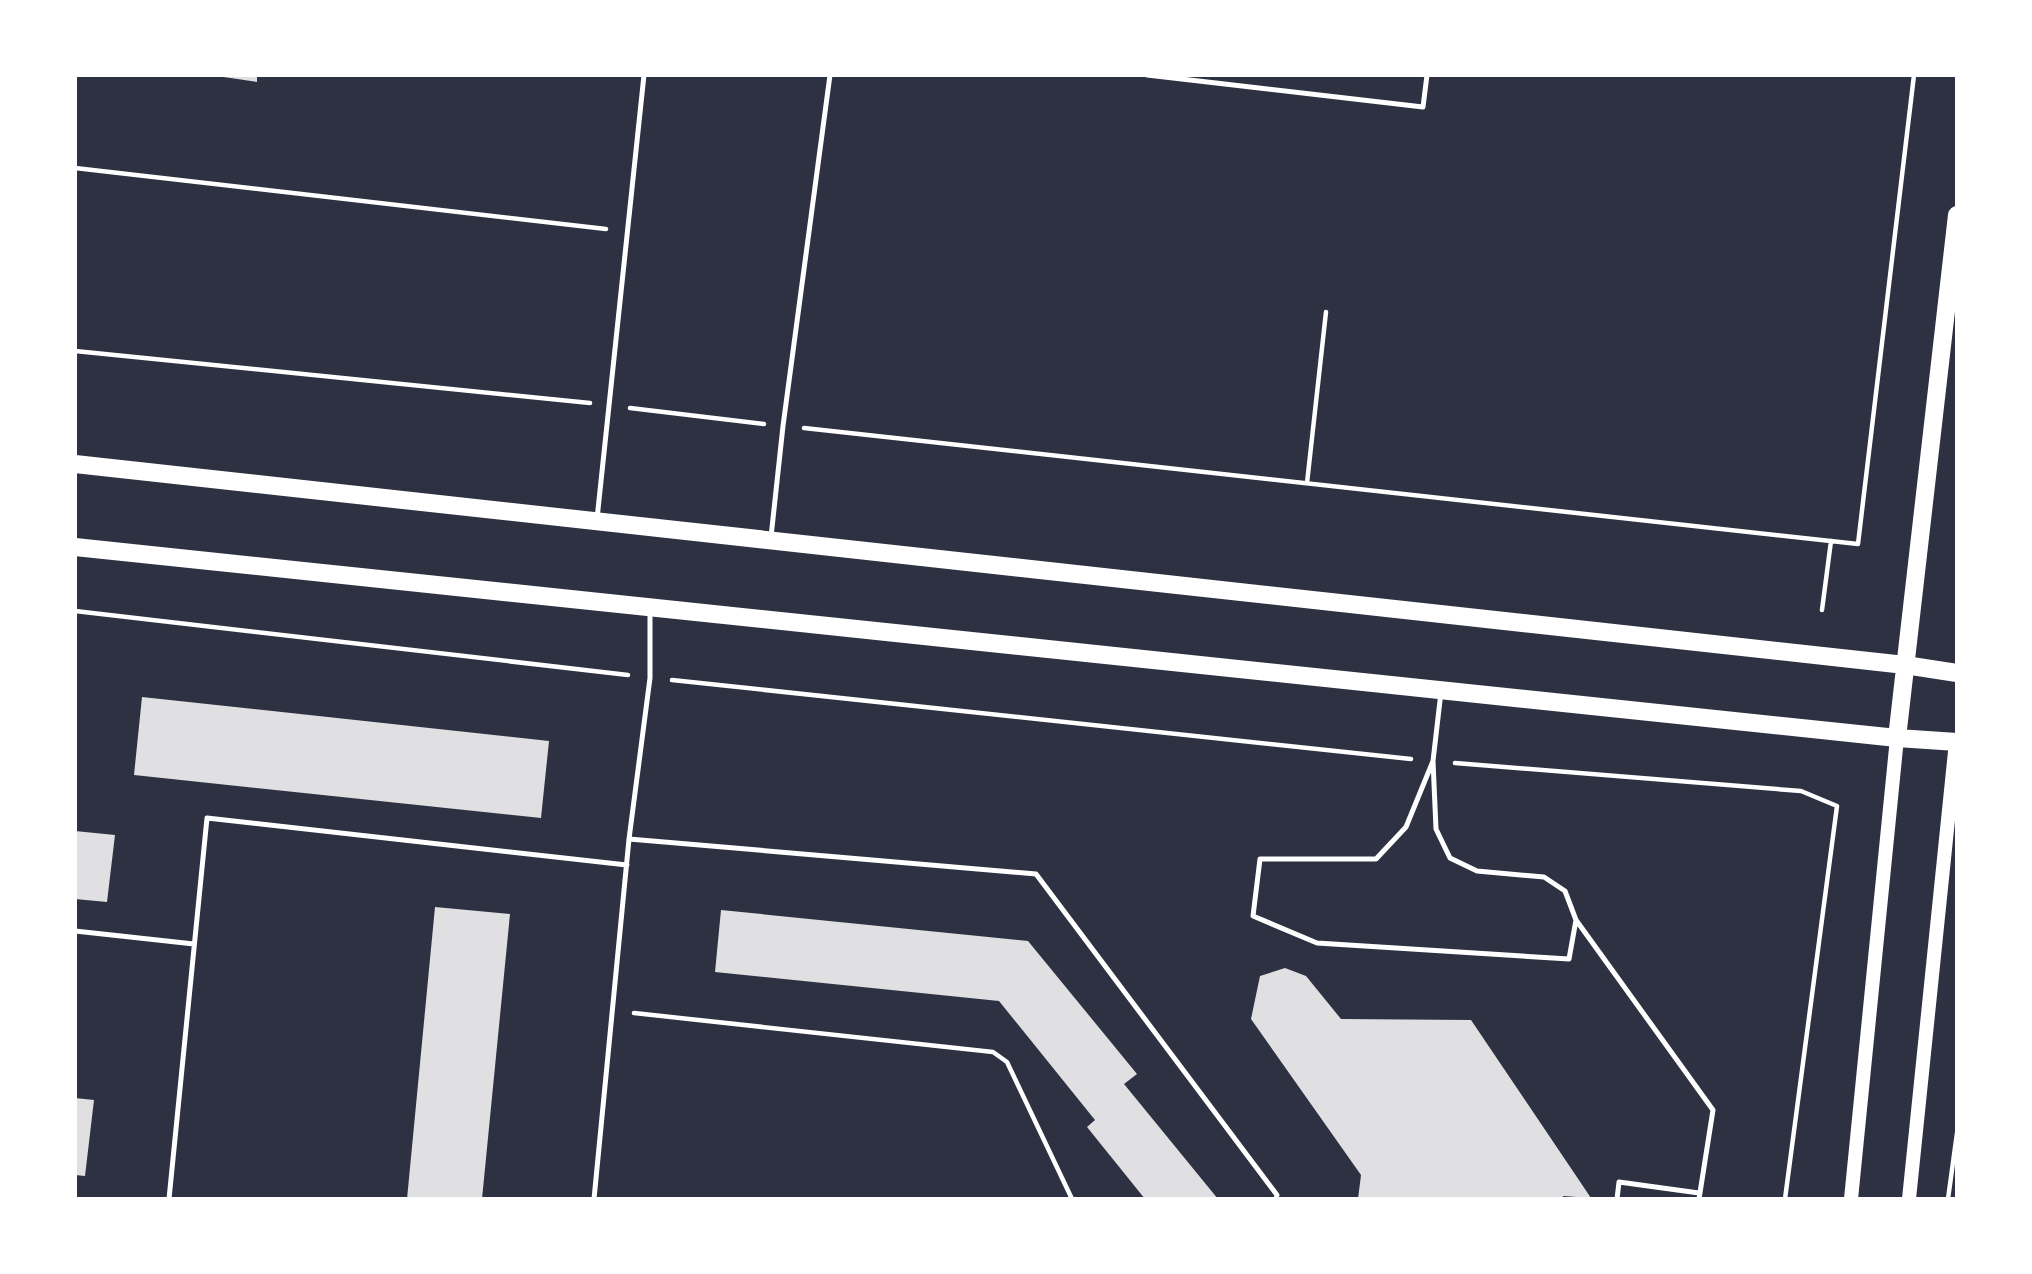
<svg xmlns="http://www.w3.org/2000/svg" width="2032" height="1274" viewBox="0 0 2032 1274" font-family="'Crimson Pro',serif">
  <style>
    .building { fill: #e0e0e3 }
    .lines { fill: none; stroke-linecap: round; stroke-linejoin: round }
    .path { stroke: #fff; stroke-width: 4.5 }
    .service { stroke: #fff; stroke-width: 5 }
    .secondary { stroke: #fff; stroke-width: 14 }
    .primary { stroke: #fff; stroke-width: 18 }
  </style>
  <rect width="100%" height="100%" fill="#2d3142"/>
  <path class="building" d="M210 75H257V82Z
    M142 697 549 741 541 818 134 775Z
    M75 831 115 835 107 902 75 899Z
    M435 907 510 914 482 1199H407Z
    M721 910 1028 941 1137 1074 1124 1084 1218 1199H1145L1087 1127 1095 1120 999 1001 715 972Z
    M1285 968 1306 976 1341 1019 1471 1020 1591 1198 1563 1196V1199H1358L1361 1175 1251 1019 1260 976Z
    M75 1098 94 1100 85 1176 75 1175Z"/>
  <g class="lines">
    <path class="path" d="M75 168 606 229
      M75 351 590 403
      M630 408 764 424
      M804 428 1858 544 1914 75
      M1307 483 1326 312
      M1822 610 1831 541
      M75 611 628 675
      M672 680 1411 759
      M1455 763 1801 791 1837 806 1785 1199
      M634 1013 993 1052 1007 1062 1072 1199
      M1948 1199 1957 1133"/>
    <path class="service" d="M1147 75 1423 107 1427 75
      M597 519 644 75
      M771 537 783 426 830 75
      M650 610V678L629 839 1036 874 1277 1195 1276 1199
      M1433 761 1406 827 1376 859H1260L1253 916 1317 943 1569 959 1576 920 1565 891 1544 877 1477 871 1450 858 1436 829 1433 761 1441 692
      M1576 920 1713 1110 1699 1199
      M75 931 194 944
      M169 1199 207 818 627 865
      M594 1199 629 839
      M1617 1199 1619 1182 1699 1193"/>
    <path class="secondary" d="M1851 1199 1897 738
      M1909 1199 1956 742"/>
    <path class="primary" d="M75 464 1905 665 1957 673
      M75 547 1897 738 1957 742
      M1897 738 1957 215"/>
  </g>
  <rect width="2032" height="1274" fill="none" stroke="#ffffff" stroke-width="154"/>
</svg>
